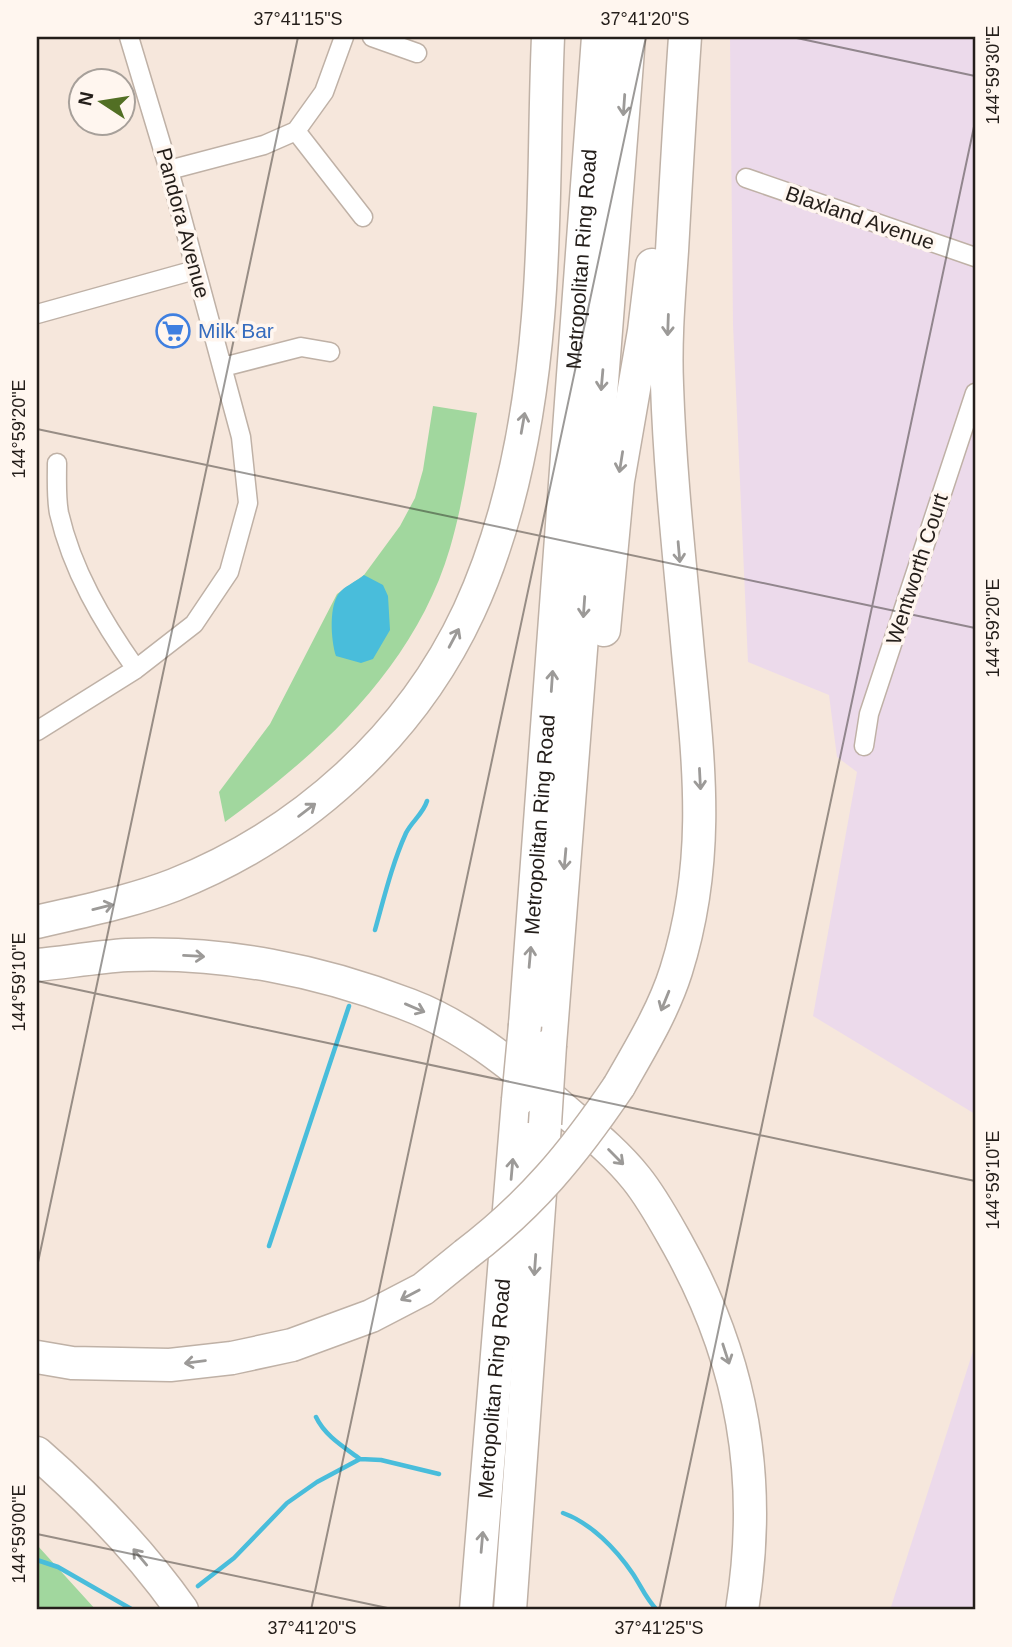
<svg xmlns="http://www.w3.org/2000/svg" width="1012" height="1647" viewBox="0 0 1012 1647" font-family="Arial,sans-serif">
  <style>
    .industrial { fill: #ecdaeb }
    .green { fill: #a1d79e }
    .water { fill: #49bddb }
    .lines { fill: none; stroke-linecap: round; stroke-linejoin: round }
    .stream { stroke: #49bddb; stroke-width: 4.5 }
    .minor-casing { stroke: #bfb1a6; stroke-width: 21 }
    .motorway-casing { stroke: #bfb1a6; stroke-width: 35 }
    .minor { stroke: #fff; stroke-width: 18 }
    .motorway { stroke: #fff; stroke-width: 32 }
    .motorway-bridge-casing { stroke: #bfb1a6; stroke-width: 35; stroke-linecap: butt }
    .motorway-bridge { stroke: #fff; stroke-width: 32 }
    .oneway { stroke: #9c9a98 }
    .ticks { fill: none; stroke: #241e1a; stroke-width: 2; stroke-opacity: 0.45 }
    .labels { text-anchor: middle; stroke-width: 7; stroke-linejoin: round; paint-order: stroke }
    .street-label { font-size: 21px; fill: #241e1a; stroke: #fff6ef }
    .shop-label { font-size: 21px; fill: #366cbe; stroke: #fff6ef; text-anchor: start }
    .neatline { fill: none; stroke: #241e1a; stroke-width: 2.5 }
    .ticks-label { font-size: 18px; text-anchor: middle; fill: #241e1a }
  </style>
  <rect width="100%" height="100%" fill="#f6e7dc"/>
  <path class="industrial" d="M730 37H975V1114L813 1016 857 772 837 757 829 695 748 662 733 325Z
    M975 1345V1610H890Z"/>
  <path class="green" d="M433 406 477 413C469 458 463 504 450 548 415 667 321 752 225 822L219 792 270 724 337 594 364 575 400 526 415 498 423 470Z
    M37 1545 96 1610H37Z"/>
  <path class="water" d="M364 575 383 585 388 596 390 630 373 659 361 663 336 656C331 641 328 603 341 591 347 585 357 581 364 575Z"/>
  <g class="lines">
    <path class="stream" d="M375 930C384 898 392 864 406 833 412 821 423 814 427 801
      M269 1246 349 1006
      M316 1417C325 1436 344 1447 360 1459
      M563 1513C591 1523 616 1549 633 1574 641 1586 646 1599 657 1610
      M37 1560 58 1567 133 1610
      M198 1586 234 1558 287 1503 317 1482 360 1459 381 1460 439 1474"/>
    <defs>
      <path id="minor" d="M372 37 417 53
        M296 131 363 217
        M169 170 264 145 296 131 324 92 344 37
        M746 178 975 257
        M37 314 195 270
        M223 367 301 347 330 352
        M57 463C57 479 56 497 59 513 72 570 102 621 136 669
        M37 731 136 669 194 624 229 572 248 503 241 437 169 170 129 37
        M864 746 869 714 975 393"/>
      <g id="motorway">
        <path d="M604 630 618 481 644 331 652 265"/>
        <path d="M37 922C83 911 130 902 174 885 302 834 411 736 469 611 511 520 530 415 538 317 546 224 544 130 548 37"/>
        <path d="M37 965C67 962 97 957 127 955 222 951 320 970 409 1005 462 1025 511 1064 554 1101 582 1126 613 1149 636 1178 653 1199 665 1222 678 1245 743 1361 763 1480 742 1610"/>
        <path id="s1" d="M525 1025 598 37"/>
        <path d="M550 1045 629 37"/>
        <path d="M619 1086C640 1049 663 1012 676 971 711 860 699 765 688 652 680 563 670 474 667 385 665 340 669 295 672 251 676 180 680 108 685 37"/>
        <path d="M37 1357 72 1363 170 1365 232 1358 292 1345 371 1316 423 1289 465 1255"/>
        <path d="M37 1453C91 1500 141 1552 182 1610"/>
        <path id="s2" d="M476 1610 518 1100"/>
        <path d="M510 1610 545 1124"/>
      </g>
    </defs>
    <use href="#minor" class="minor-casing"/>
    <use href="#motorway" class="motorway-casing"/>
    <use href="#minor" class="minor"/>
    <use href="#motorway" class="motorway"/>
    <defs>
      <path id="motorway-bridge" d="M518 1100 525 1025
        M545 1124 550 1045
        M465 1255C531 1205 573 1154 619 1086"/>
    </defs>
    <use href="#motorway-bridge" class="motorway-bridge-casing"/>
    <use href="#motorway-bridge" class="motorway-bridge"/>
  </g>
  <defs><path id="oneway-shaft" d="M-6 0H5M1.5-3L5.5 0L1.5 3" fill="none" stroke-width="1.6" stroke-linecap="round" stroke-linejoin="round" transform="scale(1.75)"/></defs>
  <g class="oneway">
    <use href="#oneway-shaft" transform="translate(624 105) rotate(94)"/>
    <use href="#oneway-shaft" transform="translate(668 325) rotate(92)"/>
    <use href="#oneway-shaft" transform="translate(602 380) rotate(95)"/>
    <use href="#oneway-shaft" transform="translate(523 423) rotate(-80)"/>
    <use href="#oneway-shaft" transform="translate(621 462) rotate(99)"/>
    <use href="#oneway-shaft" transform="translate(679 552) rotate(85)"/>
    <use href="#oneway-shaft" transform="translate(584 607) rotate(94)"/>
    <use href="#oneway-shaft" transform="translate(454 638) rotate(-62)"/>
    <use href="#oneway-shaft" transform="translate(552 681) rotate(-86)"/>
    <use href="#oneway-shaft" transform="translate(700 779) rotate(87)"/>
    <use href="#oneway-shaft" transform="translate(307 810) rotate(-37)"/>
    <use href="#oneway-shaft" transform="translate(565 859) rotate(95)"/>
    <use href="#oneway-shaft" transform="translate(103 907) rotate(-14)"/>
    <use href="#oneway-shaft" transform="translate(194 956) rotate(3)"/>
    <use href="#oneway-shaft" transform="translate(530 957) rotate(-85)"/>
    <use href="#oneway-shaft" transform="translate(665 1001) rotate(112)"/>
    <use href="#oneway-shaft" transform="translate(415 1008) rotate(23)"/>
    <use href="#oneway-shaft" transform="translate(616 1157) rotate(45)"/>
    <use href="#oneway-shaft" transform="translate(512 1169) rotate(-85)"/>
    <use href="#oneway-shaft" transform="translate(535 1265) rotate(94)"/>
    <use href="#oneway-shaft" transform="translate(410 1295) rotate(152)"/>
    <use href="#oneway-shaft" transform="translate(726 1354) rotate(72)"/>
    <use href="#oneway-shaft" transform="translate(195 1362) rotate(173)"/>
    <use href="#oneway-shaft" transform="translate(482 1542) rotate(-85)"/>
    <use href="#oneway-shaft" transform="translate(140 1557) rotate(-130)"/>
  </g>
  <path class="ticks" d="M792 37 975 76M37 429 975 628M37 981 975 1181M37 1267 298 37M37 1534 397 1610M311 1610 646 37M659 1610 975 122"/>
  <defs>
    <symbol id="supermarket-ring" viewBox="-11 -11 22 22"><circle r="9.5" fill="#fff6ef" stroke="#3f7fe0" stroke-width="1.5"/><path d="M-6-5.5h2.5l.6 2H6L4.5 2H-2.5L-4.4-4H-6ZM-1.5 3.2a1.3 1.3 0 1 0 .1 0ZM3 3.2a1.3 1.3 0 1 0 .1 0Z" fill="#3f7fe0"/></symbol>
  </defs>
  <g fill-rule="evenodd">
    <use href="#supermarket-ring" x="154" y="312" width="38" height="38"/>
  </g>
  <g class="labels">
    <g class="street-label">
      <text transform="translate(860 218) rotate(19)" y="7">Blaxland Avenue</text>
      <text transform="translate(183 223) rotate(75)" y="7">Pandora Avenue</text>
      <text dy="7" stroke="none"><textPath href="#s1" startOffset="768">Metropolitan Ring Road</textPath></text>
      <text transform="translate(917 569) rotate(-72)" y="7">Wentworth Court</text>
      <text dy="7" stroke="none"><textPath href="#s1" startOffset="201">Metropolitan Ring Road</textPath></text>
      <text dy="7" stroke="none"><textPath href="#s2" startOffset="222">Metropolitan Ring Road</textPath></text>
    </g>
    <g class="shop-label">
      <text x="198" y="338">Milk Bar</text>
    </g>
  </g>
  <rect width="1012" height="1647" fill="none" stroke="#fff6ef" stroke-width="77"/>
  <g transform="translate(102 102) rotate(282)"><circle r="33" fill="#fff6ef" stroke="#a7a09a" stroke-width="2"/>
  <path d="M0-5L12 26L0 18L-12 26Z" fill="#526f24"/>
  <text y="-10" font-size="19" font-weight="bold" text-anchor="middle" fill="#241e1a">N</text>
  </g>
  <rect x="38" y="38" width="936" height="1570" class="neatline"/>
  <g class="ticks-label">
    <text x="298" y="25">37°41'15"S</text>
    <text x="645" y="25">37°41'20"S</text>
    <text transform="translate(993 75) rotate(-90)" y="6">144°59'30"E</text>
    <text transform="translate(19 429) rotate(-90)" y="6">144°59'20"E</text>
    <text transform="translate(993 628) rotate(-90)" y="6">144°59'20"E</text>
    <text transform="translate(19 982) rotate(-90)" y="6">144°59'10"E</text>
    <text transform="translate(993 1180) rotate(-90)" y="6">144°59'10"E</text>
    <text transform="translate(19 1534) rotate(-90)" y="6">144°59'00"E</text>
    <text x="312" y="1634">37°41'20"S</text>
    <text x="659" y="1634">37°41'25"S</text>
  </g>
</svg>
